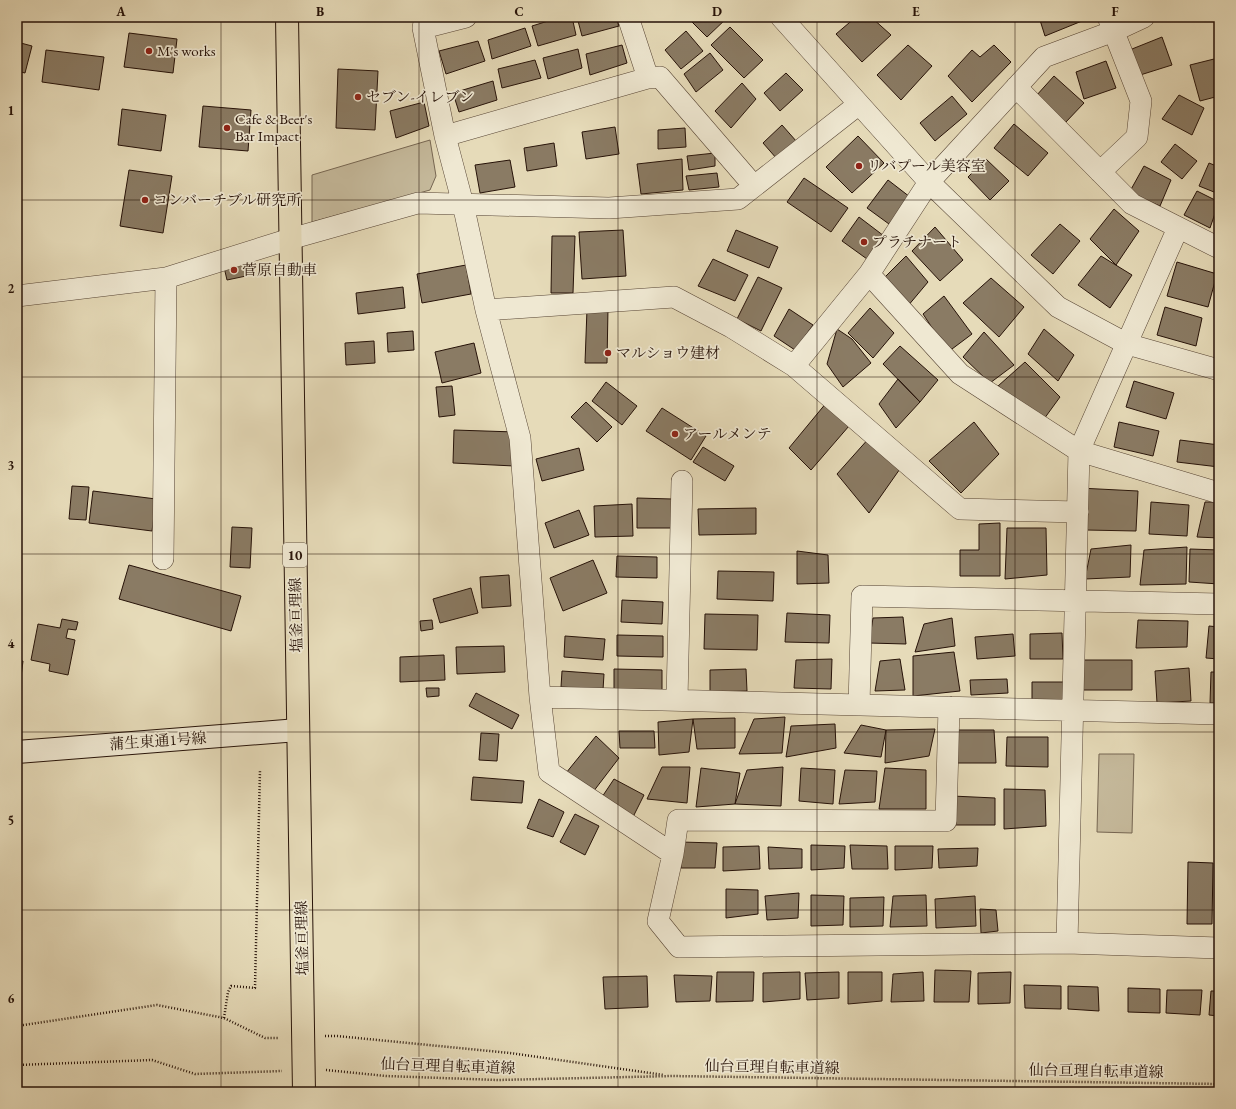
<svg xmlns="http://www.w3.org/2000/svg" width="1236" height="1109" viewBox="0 0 1236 1109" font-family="'EB Garamond','Noto Serif JP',serif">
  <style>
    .green { fill: #c5b99b; stroke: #766652 }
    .building { fill: #8a7b64; stroke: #261208 }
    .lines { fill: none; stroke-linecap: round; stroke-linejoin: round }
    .street-casing { stroke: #564434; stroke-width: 22 }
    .secondary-casing { stroke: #261208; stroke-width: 24 }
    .primary-casing { stroke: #261208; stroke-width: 24 }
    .path { stroke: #261208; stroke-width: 2.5; stroke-dasharray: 1 2; stroke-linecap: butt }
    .street { stroke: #efe8d2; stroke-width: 21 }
    .secondary { stroke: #efe8d2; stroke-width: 22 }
    .primary { stroke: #e6dbb9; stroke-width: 22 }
    .grid { fill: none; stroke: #261208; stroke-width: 1; stroke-opacity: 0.55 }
    .poi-dot { fill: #8f2418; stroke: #efe8d2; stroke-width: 1.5 }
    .labels { text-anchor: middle; stroke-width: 3.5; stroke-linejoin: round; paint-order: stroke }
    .shield { fill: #efe8d2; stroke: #625245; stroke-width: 1 }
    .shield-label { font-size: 14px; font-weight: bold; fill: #261208 }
    .poi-label { font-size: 15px; fill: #261208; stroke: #efe8d2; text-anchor: start }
    .street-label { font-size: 15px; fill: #261208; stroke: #efe8d2 }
    .neatline { fill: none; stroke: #261208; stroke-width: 1.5 }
    .grid-label { font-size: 13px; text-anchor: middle; font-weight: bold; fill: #261208 }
  </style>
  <rect width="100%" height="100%" fill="#e6dbb9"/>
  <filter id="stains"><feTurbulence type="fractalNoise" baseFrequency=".005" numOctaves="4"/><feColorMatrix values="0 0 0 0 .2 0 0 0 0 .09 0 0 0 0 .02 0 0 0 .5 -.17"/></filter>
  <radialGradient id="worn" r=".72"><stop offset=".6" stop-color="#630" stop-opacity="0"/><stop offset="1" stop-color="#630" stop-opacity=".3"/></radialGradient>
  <path class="green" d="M430 140 436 176 430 190 312 222V175Z
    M1099 754H1134L1132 833 1097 832Z"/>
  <path class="building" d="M561 17H572L576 35 538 46 532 26Z
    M577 17H616L619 26 582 36Z
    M687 17H728L707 37Z
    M856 17H871L891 35 862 62 836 34Z
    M1039 17H1081L1082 21 1045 36Z
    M730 27 763 60 744 78 711 45Z
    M525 28 531 46 492 59 488 40Z
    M686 31 703 51 681 69 665 50Z
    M129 33 177 39 173 73 124 67Z
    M1162 37 1172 65 1137 76 1127 51Z
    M478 41 485 61 446 74 439 51Z
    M17 42 32 46 25 73 17 71Z
    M622 45 627 63 590 75 586 54Z
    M908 45 932 66 901 100 877 75Z
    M994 45 1011 62 972 102 948 76 972 50 980 57Z
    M578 49 582 68 548 79 543 58Z
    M46 50 104 57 99 90 42 82Z
    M710 53 723 70 696 92 684 74Z
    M1214 59 1219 77V96L1200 101 1190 65Z
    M535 60 541 78 502 88 498 69Z
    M1106 61 1116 88 1084 99 1076 72Z
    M338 69 378 71 375 130 336 128Z
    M786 73 803 90 780 111 764 93Z
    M1054 76 1084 103 1065 123 1036 96Z
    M493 81 497 100 459 112 453 93Z
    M742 83 756 99 731 128 715 111Z
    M1179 95 1204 108 1192 135 1162 119Z
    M952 96 967 114 935 141 920 123Z
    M424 102 429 126 396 138 390 111Z
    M203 106 251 110 248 151 199 147Z
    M122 109 166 115 161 151 118 145Z
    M1014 124 1048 153 1028 176 994 148Z
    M782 125 797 142 777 159 763 143Z
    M615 127 619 154 586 159 582 132Z
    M685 128 686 147 658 149V130Z
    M858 136 884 163 852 193 826 167Z
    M554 143 557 166 527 171 524 148Z
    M1175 144 1197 161 1182 179 1161 162Z
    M715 153V166L689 170 687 156Z
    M682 159 683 190 641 194 637 164Z
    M986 159 1009 181 990 200 968 177Z
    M510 160 515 187 480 193 475 165Z
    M1209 163 1219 167V194L1199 186Z
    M1144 166 1171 180 1160 206 1129 193Z
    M129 170 172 176 163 233 120 226Z
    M717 173 719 187 689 190 686 176Z
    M804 178 848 208 831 232 787 202Z
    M888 180 910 197 889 224 867 208Z
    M1197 191 1219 202 1210 228 1184 215Z
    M1114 209 1139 231 1116 265 1090 239Z
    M859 217 884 236 867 259 842 241Z
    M1060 224 1080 241 1053 274 1031 255Z
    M935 227 963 260 940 281 912 251Z
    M623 230 626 276 582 279 579 232Z
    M736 230 778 247 769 268 727 251Z
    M552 236H575L573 293H551Z
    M906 256 928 282 907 307 883 279Z
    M1101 256 1132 275 1110 308 1078 285Z
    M713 259 748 275 735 301 698 286Z
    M243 262 246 276 227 280 224 267Z
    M1177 262 1217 274 1208 307 1167 296Z
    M466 265 471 294 422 303 417 274Z
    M758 277 782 288 761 331 737 319Z
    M991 278 1024 307 999 337 963 303Z
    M403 287 405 308 358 314 356 293Z
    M944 296 972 334 948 352 923 314Z
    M1165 307 1202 318 1196 346 1157 335Z
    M608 308 607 363H585L587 309Z
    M870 308 894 333 873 358 848 333Z
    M789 309 813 325 795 350 774 336Z
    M837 329 852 339 871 363 843 387 827 364Z
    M1044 329 1074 355 1058 381 1028 354Z
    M413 331 414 350 388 352 387 333Z
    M984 332 1014 365 990 383 963 357Z
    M374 341 375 363 346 365 345 343Z
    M474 343 481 373 442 383 435 352Z
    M900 346 938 380 920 402 883 364Z
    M1025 362 1060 397 1044 419 998 386Z
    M898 379 920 402 896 428 879 404Z
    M1134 381 1174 393 1166 419 1126 407Z
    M606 382 637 406 622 425 592 401Z
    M452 386 455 415 439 417 436 387Z
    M586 402 612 427 597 442 571 417Z
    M827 402 849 426 811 470 789 448Z
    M662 408 706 436 691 460 646 431Z
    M974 422 999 454 961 493 929 461Z
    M1119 422 1159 431 1153 456 1114 447Z
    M454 430 515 432 514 466 453 463Z
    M870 437 902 466 869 513 837 474Z
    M1180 440 1219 445V467L1177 462Z
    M703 447 734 466 725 481 693 462Z
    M579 448 584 470 542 481 536 459Z
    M72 486 89 487 86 520 69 519Z
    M1079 488 1138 491 1136 531 1086 530Z
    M93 491 156 499 152 531 89 523Z
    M637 498 672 499 671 528H637Z
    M1151 502 1189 505 1187 536 1149 534Z
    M1205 502H1219V538L1197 537Z
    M632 504 633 536 595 537 594 506Z
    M756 508V534L699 535 698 509Z
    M579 510 589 535 554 548 545 523Z
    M1000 523V576H960V550H979V524Z
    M232 527 252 528 250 568 230 567Z
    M1007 528H1046L1047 575 1005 579Z
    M1131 545 1130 577 1085 579 1091 549Z
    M1187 547 1186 584 1140 585 1144 550Z
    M1190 549 1219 550V584L1189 582Z
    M797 551 828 555 829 583 797 584Z
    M617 556 657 557V578L616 577Z
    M593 560 607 593 563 611 550 578Z
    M129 565 241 596 231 631 119 599Z
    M718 571 774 572 773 601 717 599Z
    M509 575 511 606 482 608 480 577Z
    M471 588 478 613 440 623 433 599Z
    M622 600 663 602 662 624 621 622Z
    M787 613 830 615 829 643 785 642Z
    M705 614 758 615 757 650 704 649Z
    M903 617 906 644 869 643 873 618Z
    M952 618 955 646 915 652 924 624Z
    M62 619 78 622 76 630 68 629 66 638 75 640 68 675 49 671 50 664 31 660 38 624 60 628Z
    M432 620 433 629 421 631 420 621Z
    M1138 620 1188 621 1187 647 1136 648Z
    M1209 626 1219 627V659L1206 658Z
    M1062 633 1063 659H1030V634Z
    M1013 634 1015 656 977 659 975 637Z
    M617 635 663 636V657L617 656Z
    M565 636 605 639 603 660 564 657Z
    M504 646 505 672 457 674 456 647Z
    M954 652 960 691 913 696V656Z
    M444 655 445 680 400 682V657Z
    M832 659 831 689 794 688 796 660Z
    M900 659 905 690 875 691 880 661Z
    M1083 660H1132V690H1083Z
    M17 661H23L20 685H17Z
    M1189 668 1191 701 1157 703 1155 671Z
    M614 669 662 670V691L614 690Z
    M746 669 747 691 710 692V670Z
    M562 671 604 674 603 690 561 687Z
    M1211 672H1219V703H1210Z
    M1007 679 1008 693 971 695 970 680Z
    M1032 682H1065V705H1032Z
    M426 688H439V696L427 697Z
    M476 693 519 715 512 729 469 706Z
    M785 717 782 753 739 754 754 719Z
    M735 718V748L697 749 693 719Z
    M693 719 689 752 659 755 658 722Z
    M835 724 836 748 786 757 791 726Z
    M861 725 886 730 881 757 844 753Z
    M935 729 929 756 885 763 886 730Z
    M955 730H994L996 763H955Z
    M619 731H654L655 748H620Z
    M481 733 499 734 497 761 479 760Z
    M596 736 619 758 593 792 566 773Z
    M1007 737H1048V767L1006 766Z
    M662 767H690L687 803 647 799Z
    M783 767 781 806 735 804 747 770Z
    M701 768 740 773 735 804 696 807Z
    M801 768 835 770 833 804 799 801Z
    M885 768 926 770V809H879Z
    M845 770 877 771 875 802 839 804Z
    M473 777 524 781 522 803 471 800Z
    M614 779 644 795 632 819 600 800Z
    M1004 789 1045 790 1046 826 1004 829Z
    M952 796 995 798V825H955Z
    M539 799 564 812 553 837 527 828Z
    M575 814 599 826 585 855 560 842Z
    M680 842 717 843 715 868H681Z
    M811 845 845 846 844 868 811 870Z
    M850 845 887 846 888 869H852Z
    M759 846 760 869 723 871V847Z
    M895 846H933L932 868 895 870Z
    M768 847 802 849V868L769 869Z
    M978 848 977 866 939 868 938 849Z
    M1188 862 1213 863 1212 924H1187Z
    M726 889 758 890V914L726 918Z
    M799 893 798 918 767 920 765 896Z
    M811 895 844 896 843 925 811 926Z
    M926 895 927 926 890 927 893 896Z
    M975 896 976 926 936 928 935 899Z
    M884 897 883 926 850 927V898Z
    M980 909 996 910 998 931 981 933Z
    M935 970 971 971 969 1002H934Z
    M717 972H754L753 1001 716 1002Z
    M800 972V999L763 1002V973Z
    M839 972V998L807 1000 805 973Z
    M848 972H882V1001L848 1004Z
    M923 972 924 1001 891 1002 893 974Z
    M1011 972 1010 1003 978 1004V973Z
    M674 975 712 976 710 1001 676 1002Z
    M647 976 648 1007 605 1009 603 977Z
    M1024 985 1061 986V1009L1025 1008Z
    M1068 986 1098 987 1099 1011 1068 1009Z
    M1128 988 1160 989V1013L1128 1012Z
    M1167 990H1202L1200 1015 1166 1013Z
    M1211 991H1219V1016L1209 1015Z"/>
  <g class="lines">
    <defs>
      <path id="street" d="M425 17 423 28 445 136 463 204 486 310 520 438 540 697 549 772 673 854
        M628 17 648 78
        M781 17 929 182 1058 307 1127 344 1219 370
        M423 28 466 17
        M1016 87 1132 204 1219 248
        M445 136 648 78 660 77 754 186
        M1100 172 1137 137 1141 101 1108 17
        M869 274 960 374 1079 451 1219 493
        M17 296 166 278 290 239 418 203 609 208 738 199 859 104
        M486 310 674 297 731 327 794 366 869 274 929 182 1044 57 1114 31 1144 17
        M794 366 960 509 1078 512
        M163 559 166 278
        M540 697 1219 714
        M677 700 682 481
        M859 705 862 596 1219 604
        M949 707 946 821 678 820 673 854 658 921 679 947 1067 943 1219 948
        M1067 943 1079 451 1178 228"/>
      <path id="secondary" d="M17 752 298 730"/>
      <path id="primary" d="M287 17 304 1092"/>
    </defs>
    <use href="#street" class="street-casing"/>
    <use href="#secondary" class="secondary-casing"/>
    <use href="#primary" class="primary-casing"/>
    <path class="path" d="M224 1018 228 992 231 986 255 988 260 770
      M17 1026 157 1005 224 1018 265 1038H279
      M325 1036H337L510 1053 664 1075
      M17 1065 152 1060 195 1074 282 1071
      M326 1070 386 1076 498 1080 672 1076 1219 1084"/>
    <use href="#street" class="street"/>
    <use href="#secondary" class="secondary"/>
    <use href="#primary" class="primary"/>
  </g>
  <path class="grid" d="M221 17V1092M419 17V1092M618 17V1092M817 17V1092M1015 17V1092M17 200H1219M17 377H1219M17 554H1219M17 732H1219M17 910H1219"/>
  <g class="poi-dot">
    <circle cx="149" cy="51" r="4"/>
    <circle cx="358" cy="97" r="4"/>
    <circle cx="227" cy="128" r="4"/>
    <circle cx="859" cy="166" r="4"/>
    <circle cx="145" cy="200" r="4"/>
    <circle cx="864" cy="242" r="4"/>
    <circle cx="234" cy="270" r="4"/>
    <circle cx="608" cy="353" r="4"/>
    <circle cx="675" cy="434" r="4"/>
  </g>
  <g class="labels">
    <rect class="shield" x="283" y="543" width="24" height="24" rx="3"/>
    <g class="shield-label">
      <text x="295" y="560">10</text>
    </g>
    <g class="poi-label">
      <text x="157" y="56">M's works</text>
      <text x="366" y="102">セブン-イレブン</text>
      <text x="235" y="124">Cafe &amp; Beer's<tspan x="235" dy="17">Bar Impact</tspan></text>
      <text x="867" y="171">リバプール美容室</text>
      <text x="153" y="205">コンバーチブル研究所</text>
      <text x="872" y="247">プラチナート</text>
      <text x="242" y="275">菅原自動車</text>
      <text x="616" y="358">マルショウ建材</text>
      <text x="683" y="439">アールメンテ</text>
    </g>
    <g class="street-label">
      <text transform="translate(296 615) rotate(-91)" y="5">塩釜亘理線</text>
      <text transform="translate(158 741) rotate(-4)" y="5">蒲生東通1号線</text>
      <text transform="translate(302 938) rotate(-91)" y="5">塩釜亘理線</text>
      <text transform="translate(448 1066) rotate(2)" y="5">仙台亘理自転車道線</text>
      <text transform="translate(772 1067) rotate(1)" y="5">仙台亘理自転車道線</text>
      <text transform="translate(1096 1071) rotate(1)" y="5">仙台亘理自転車道線</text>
    </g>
  </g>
  <rect width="1236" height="1109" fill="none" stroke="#e6dbb9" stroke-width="44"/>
  <rect x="22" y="22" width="1192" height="1065" class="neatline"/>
  <g class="grid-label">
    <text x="121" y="16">A</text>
    <text x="320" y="16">B</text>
    <text x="519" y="16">C</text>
    <text x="717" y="16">D</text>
    <text x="916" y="16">E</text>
    <text x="1115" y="16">F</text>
    <text x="11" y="115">1</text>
    <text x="11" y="293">2</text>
    <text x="11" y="470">3</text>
    <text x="11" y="648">4</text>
    <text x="11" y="825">5</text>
    <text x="11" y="1003">6</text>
  </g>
  <rect width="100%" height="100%" filter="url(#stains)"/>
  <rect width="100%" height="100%" fill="url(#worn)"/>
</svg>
